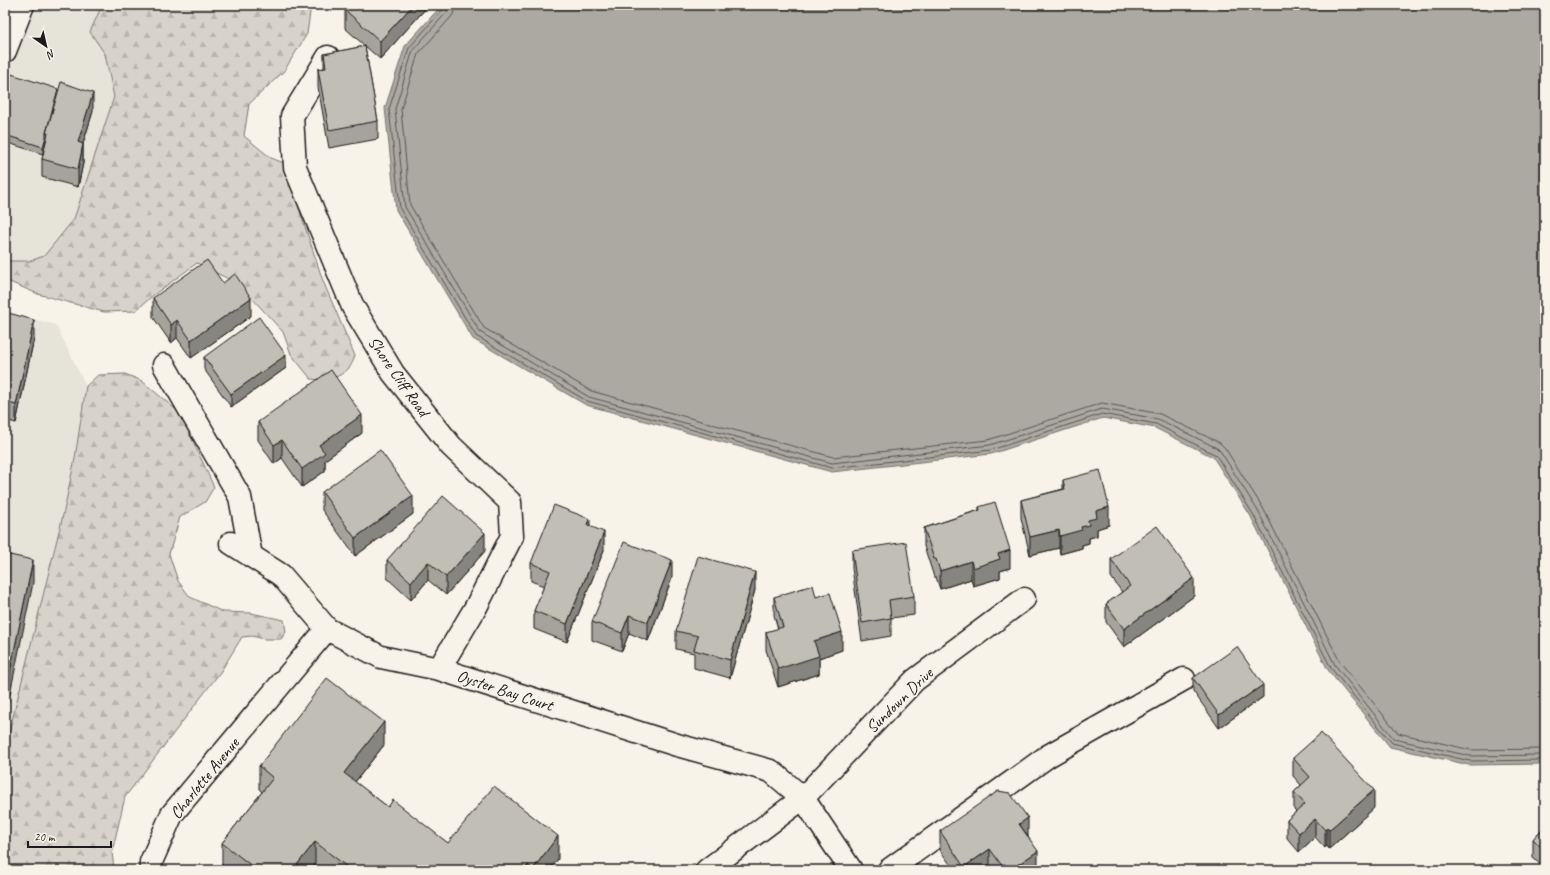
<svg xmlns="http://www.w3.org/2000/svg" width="1550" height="875" viewBox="0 0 1550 875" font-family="Caveat,sans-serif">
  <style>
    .built { fill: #e6e3d9 }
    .forest { fill: url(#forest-firs); stroke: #7a7874 }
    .water { fill: #aca9a2; stroke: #72716c }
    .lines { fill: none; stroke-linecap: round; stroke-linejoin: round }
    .shore { stroke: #565452; stroke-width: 1 }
    .minor-casing { stroke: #1c1c1c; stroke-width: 25 }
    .minor { stroke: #f7f3e8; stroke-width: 22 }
    .wall { fill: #a5a39c; stroke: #1c1c1c }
    .shaded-wall { fill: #86857f; stroke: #1c1c1c }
    .building { fill: #c0beb5; stroke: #1c1c1c }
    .labels { text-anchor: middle; stroke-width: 3.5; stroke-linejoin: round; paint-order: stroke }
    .street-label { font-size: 17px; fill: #1c1c1c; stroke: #f7f3e8 }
  </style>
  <defs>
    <pattern id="forest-firs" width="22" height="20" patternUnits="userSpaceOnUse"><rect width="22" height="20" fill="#d7d3cb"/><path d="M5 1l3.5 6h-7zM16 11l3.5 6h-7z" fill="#b8b5ae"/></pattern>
  </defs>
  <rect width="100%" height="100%" fill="#f7f3e8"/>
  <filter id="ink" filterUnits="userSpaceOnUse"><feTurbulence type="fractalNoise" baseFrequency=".025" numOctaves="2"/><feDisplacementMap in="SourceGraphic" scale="8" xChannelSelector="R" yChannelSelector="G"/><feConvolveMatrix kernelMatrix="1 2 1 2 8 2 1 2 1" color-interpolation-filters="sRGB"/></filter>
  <g filter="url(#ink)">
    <path class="built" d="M5 5H102L90 32 105 54 114 97 54 281 5 271Z
      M5 312 56 325 86 386 75 458 64 511 5 749Z"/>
    <path class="forest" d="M102 5H311L307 34 284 71 249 104 244 136 271 158 284 163 323 281 355 356C353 360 352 365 349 368 339 379 324 381 311 379L291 354 283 332 240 285 197 263 155 294 135 311 104 312 38 294 5 280V263L7 261H30L44 256 74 219 114 97 105 54 90 32Z
      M125 374 142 381 180 413 214 487 205 502 180 517 169 554 178 581 190 597 223 612 251 613 284 620 286 632 281 639H264L252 636 242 637 221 671 125 797 112 852 114 870H5V749L64 511 75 458 86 386 98 375Z"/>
    <path class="water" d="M442 5H1545V764L1469 765 1390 747 1328 670 1250 515 1213 457 1155 428 1103 418 991 454 832 472 586 405 473 339 396 210 385 108 405 46Z"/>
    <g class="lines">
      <path class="shore" d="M444 5 443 9 409 48 389 109 400 209 476 336 587 401 832 468 991 450 1102 414 1156 424 1216 455 1253 514 1331 668 1392 743 1470 761 1545 760
        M449 5 447 12 413 50 395 109 405 207 480 332 589 397 832 463 990 445 1102 409 1158 419 1217 448 1221 452 1258 511 1335 665 1394 739 1470 756 1545 755
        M455 5V10L452 16 418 54 401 109 410 205 484 328 591 391 833 457 988 440 1102 403 1160 414 1220 443 1225 448 1263 508 1340 662 1398 733 1471 750 1545 749"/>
      <defs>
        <path id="minor" d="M5 51 23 5
          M328 57 292 116 295 167 353 307 393 373 451 446 510 502 512 536 476 607 439 669
          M164 365 240 497 251 556
          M231 543 281 575 327 629 381 657 439 669 677 745 771 771 803 798 851 870
          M151 870V862L172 814 327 629
          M707 870 803 798 915 680 1024 599
          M889 870 1048 756 1184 679"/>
      </defs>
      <use href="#minor" class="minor-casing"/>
      <use href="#minor" class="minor"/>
    </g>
    <path class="wall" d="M428 5V6L380 59 365 46 378 121V139L329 148 318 87V69L324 68V54L365 46 345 28V10Z
      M5 72 93 111 83 144V163L78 187 42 177V159L46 144 43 154 5 142Z
      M223 283 251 316 191 358 177 338 171 343 153 317V298Z
      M5 312 34 338 16 423 5 420Z
      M204 357 286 368 231 407 204 369Z
      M258 422 362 433 325 460V471L302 487 282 458 274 464 258 440Z
      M1063 480 1109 525 1097 529V536L1089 538V543L1082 545V548L1060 554 1059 548 1030 555 1021 518V500L1063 489Z
      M322 492 413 514 355 556 322 510Z
      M979 507 1010 568 1000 571V578L973 586 971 579 940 589 936 577H934L924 546V528L979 510Z
      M590 526 604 550 567 642 534 629V611L544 586 531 581V563Z
      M852 550 914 596V615L891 618V636L862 641 852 568Z
      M485 551 446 595 428 580 411 600 387 578V560Z
      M1111 559 1194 596 1124 647 1106 622V604L1122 592 1111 577Z
      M672 578 648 641 629 633 622 651 592 640V622Z
      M755 590 730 678 694 668V653L676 649V631Z
      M774 597H816L842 650 819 658V674L778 687 766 650V632L778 629 774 615Z
      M1193 678 1263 697 1219 728 1193 691Z
      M384 745 355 782 388 807 448 843 558 859 549 870H322L315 865 311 870H227L222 866V843L262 792 259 789V766Z
      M1293 758 1374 808 1329 849 1327 846 1325 848 1315 837 1299 852 1287 838V820L1296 812 1294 810V792L1301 785 1293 776Z
      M1545 826V869L1533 858V839Z
      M940 831 1028 836 1038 869 1037 870H992L990 867 986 870H954L940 850Z"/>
    <path class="shaded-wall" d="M413 5H428V6L380 59V41Z
      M93 93V111L78 160V142Z
      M46 137V144L43 154V147Z
      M83 144V163L78 187V169Z
      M251 298V316L191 358V340Z
      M34 320V338L16 423V405Z
      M177 320V338L171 343V325Z
      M286 355V368L231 407V394Z
      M362 415V433L325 460V471L302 487V469L319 445Z
      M282 440V458L274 464V445Z
      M413 496V514L355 556V538Z
      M1109 507V525L1097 529V536L1089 538V543L1082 545V548L1060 554V536L1081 527 1088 520 1096 511Z
      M590 519V538L587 525Z
      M1059 530V548L1030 555V537Z
      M604 532V550L567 642V624Z
      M485 533V551L446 595V577Z
      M1010 550V568L1000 571V578L973 586V568L998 554Z
      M33 560V583L5 718V695Z
      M672 560V578L648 641V622Z
      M971 561V579L940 589V571Z
      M428 562V580L411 600V582Z
      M755 572V590L730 678V660Z
      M1194 578V596L1124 647V629Z
      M629 615V633L622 651V633Z
      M842 632V650L819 658V674L778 687V669L814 641Z
      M1263 685V697L1219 728V715Z
      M384 722V745L344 796V773Z
      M1374 790V808L1329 849V830Z
      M1028 818V836L1019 824Z
      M1315 819V837L1299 852V833Z
      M1327 828V846L1325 848V830Z
      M558 836V859L549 870H533V869Z
      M315 842V865L311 870H293Z
      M990 849V867L986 870H964V867Z
      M1038 851V869L1037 870H1010Z
      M528 865V870H523Z"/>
    <path class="building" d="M349 5H413L380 41 345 10Z
      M365 46 378 121 329 130 318 69 326 68 324 54Z
      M5 72 58 89 46 133V137L43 147 5 135Z
      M61 82 93 93 78 142 83 144 78 169 42 159 48 133H46Z
      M207 260 223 283 235 274 251 298 191 340 177 320 171 325 153 298Z
      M5 312 34 320 16 405 5 402Z
      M259 317 286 355 231 394 204 357Z
      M331 370 362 415 319 445 325 453 302 469 282 440 274 445 258 422Z
      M380 450 413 496 355 538 322 492Z
      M1100 470 1109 507 1096 511 1097 518 1088 520 1089 525 1081 527 1082 530 1060 536 1059 530 1030 537 1021 500 1065 489 1063 480Z
      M443 496 485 533 446 577 428 562 411 582 387 560Z
      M995 502 1010 550 998 554 1000 559 973 568 971 561 940 571 936 559H934L924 528 980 510 979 507Z
      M554 505 590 519 587 525 604 532 567 624 534 611 550 571 531 563Z
      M1157 526 1194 578 1124 629 1106 604 1130 586 1111 559Z
      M624 542 672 560 648 622 629 615 622 633 592 622Z
      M906 542 914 596 889 600 891 618 862 623 852 550Z
      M5 554 33 560 5 695Z
      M698 556 755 572 730 660 694 650 698 636 676 631Z
      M813 585 816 597 830 593 842 632 814 641 819 656 778 669 766 632 783 627 774 597Z
      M1237 647 1263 685 1219 715 1193 678Z
      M327 678 384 722 344 773 388 807 393 800 448 843 494 786 558 836 533 869 528 865 523 870H351L315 842 293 870H257L222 843 273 778 259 766Z
      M1321 733 1374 790 1329 830 1327 828 1325 830 1315 819 1299 833 1287 820 1305 804 1294 792 1310 777 1293 758Z
      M998 791 1010 793 1028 818 1019 824 1038 851 1010 870H1005L990 849 964 867 940 831Z
      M1545 826V851L1533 839Z"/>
  </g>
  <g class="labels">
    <g class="street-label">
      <text transform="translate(399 376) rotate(55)" y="6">Shore Cliff Road</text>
      <text transform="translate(505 690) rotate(18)" y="6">Oyster Bay Court</text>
      <text transform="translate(899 700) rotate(-44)" y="6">Sundown Drive</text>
      <text transform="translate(204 778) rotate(-51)" y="6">Charlotte Avenue</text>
    </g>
  </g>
  <rect width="1550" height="875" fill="none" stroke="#f7f3e8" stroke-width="20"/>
  <rect x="10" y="10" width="1530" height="855" fill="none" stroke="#1c1c1c" stroke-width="1.5" filter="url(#ink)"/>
  <g transform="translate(46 46) rotate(146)" stroke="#f7f3e8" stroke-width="3" paint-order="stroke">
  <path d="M0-3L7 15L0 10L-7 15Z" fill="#1c1c1c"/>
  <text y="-6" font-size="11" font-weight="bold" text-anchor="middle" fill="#1c1c1c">N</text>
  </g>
  <path d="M28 841v6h83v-6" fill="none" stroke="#1c1c1c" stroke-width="2"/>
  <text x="34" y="841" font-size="12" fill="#1c1c1c" stroke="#f7f3e8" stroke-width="3" paint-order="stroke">20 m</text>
</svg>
